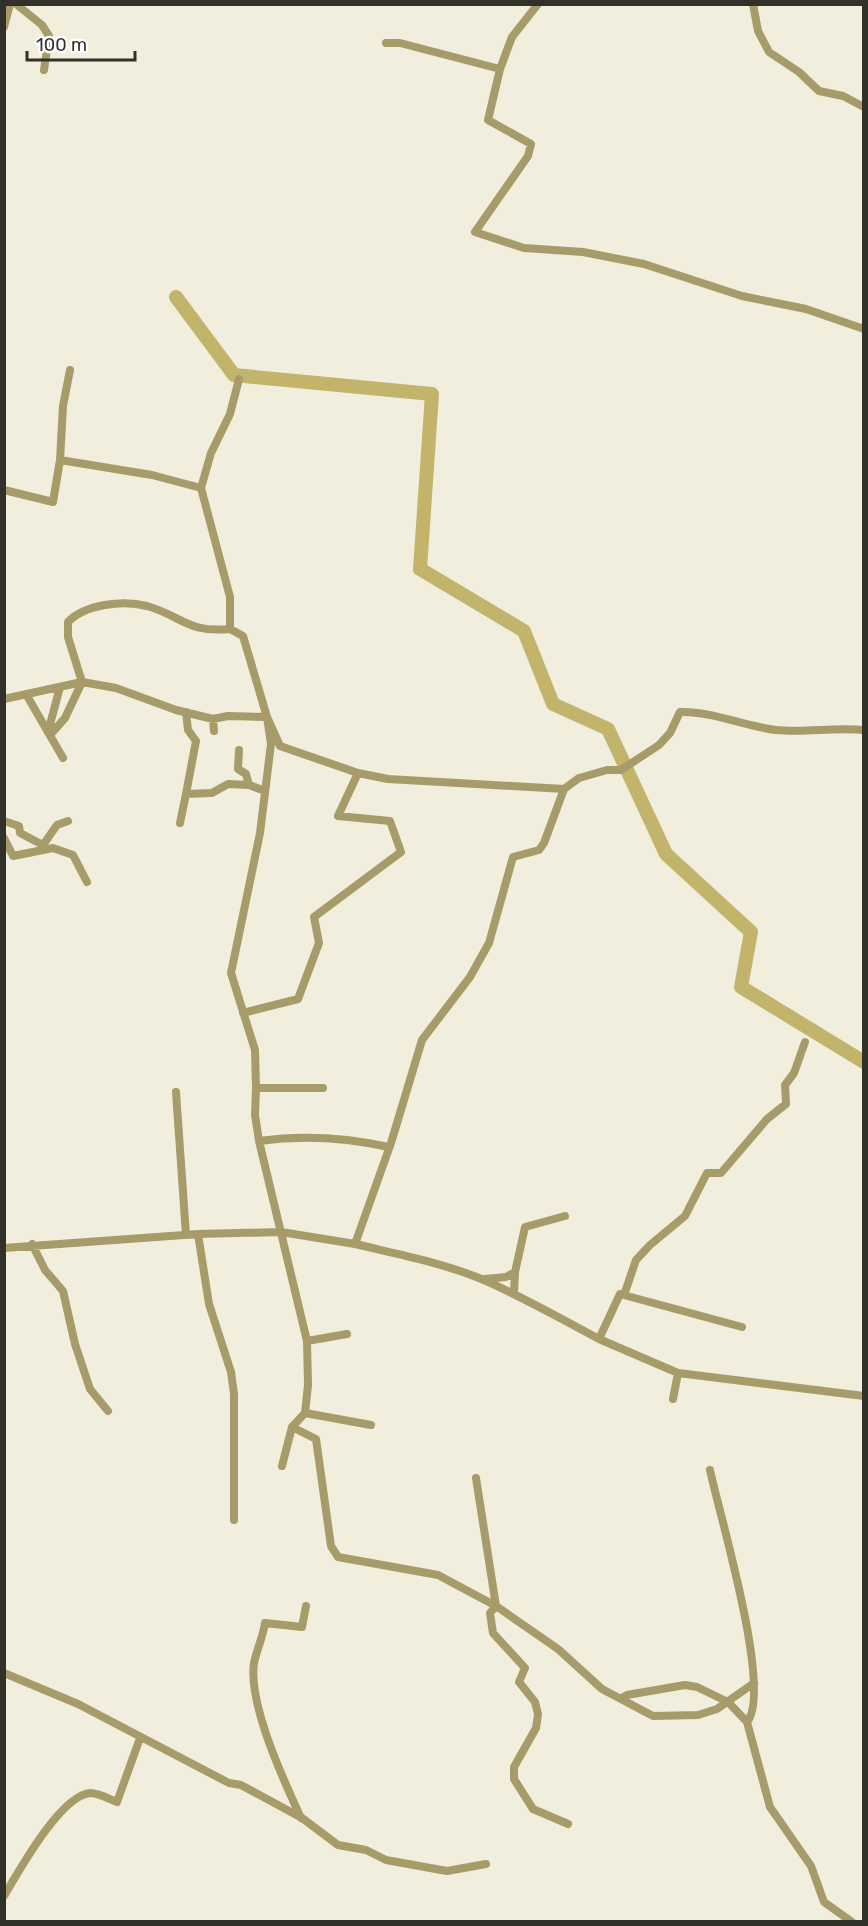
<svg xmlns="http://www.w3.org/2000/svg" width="868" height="1926" viewBox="0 0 868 1926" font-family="Rubik,sans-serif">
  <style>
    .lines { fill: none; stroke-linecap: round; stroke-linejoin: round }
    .river { stroke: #c3b46c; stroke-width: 14 }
    .minor { stroke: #a69b69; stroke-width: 8 }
  </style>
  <rect width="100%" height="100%" fill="#f1eede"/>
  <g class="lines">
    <path class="river" d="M176 297 234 375 432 394 420 569 524 631 553 704 608 729 666 854 751 932 741 987 864 1062"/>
    <path class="minor" d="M16 4 42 25 49 36 44 70
      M538 4 512 37 500 69 488 120 531 144 528 156 475 232 524 248 583 252 644 264 742 296 806 309 864 329
      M753 4 758 31 769 52 799 72 819 91 843 96 864 107
      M4 27 10 4
      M386 43H400L500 69
      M239 379 230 414 211 453 201 488 230 597V629L243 636 267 717 271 744 260 833 231 973 255 1050 256 1088
      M60 460 152 475 201 488
      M4 490 53 502 60 460 63 406 70 370
      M26 694 63 758
      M4 699 82 682 116 688 176 710 213 719 228 716 267 717 280 746 358 773 388 779 564 789
      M186 712 188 730 196 741 186 794
      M213 719 214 731
      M48 732 60 687
      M50 735 65 718 82 682 68 637V622C85 604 123 600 147 606 182 616 187 633 230 629
      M239 750 238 769 246 774 249 785 265 791
      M4 821 19 826 20 833 43 845 57 825 68 821
      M180 823 186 794 212 793 228 784 249 785
      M4 838 13 856 53 848 73 855 87 882
      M243 1013 298 999 319 943 314 917 401 852 390 821 338 816 358 773
      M176 1092 186 1235
      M259 1141C301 1135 348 1138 389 1147
      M198 1234 209 1304 231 1372 234 1394V1520
      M32 1244 45 1270 63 1291 75 1344 90 1389 108 1411
      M355 1244C397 1254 439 1262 479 1278 520 1295 559 1318 599 1339L620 1294 742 1327
      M4 1248 198 1234 281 1232 355 1244 391 1143 422 1040 470 977 489 943 513 857 539 850 544 843 564 789 579 778 607 770H621L659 745 670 733 680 712C711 711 744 726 776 730 805 733 834 727 864 730
      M515 1272 525 1227 565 1216
      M485 1279 506 1277 515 1272 514 1293
      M624 1295 636 1260 650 1245 685 1216 707 1173H721L767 1119 786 1104 785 1085 794 1073 805 1042
      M599 1339 678 1373 864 1396
      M307 1341 347 1334
      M673 1399 678 1373
      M305 1413 371 1425
      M292 1427 316 1439 331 1546 338 1557 438 1575 496 1606 558 1649 602 1689 653 1716 698 1715 717 1709 754 1683
      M282 1466 292 1427 305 1413 308 1385 307 1341 259 1141 255 1115 256 1088H323
      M710 1470C719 1513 773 1691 747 1722
      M476 1478 496 1606 490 1613 493 1633 525 1668 519 1682 535 1702 538 1714 536 1728 514 1767V1779L533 1809 568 1824
      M4 1673 78 1704 229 1783 241 1785 302 1818 338 1845 366 1850 386 1860 447 1871 486 1864
      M622 1698 627 1695 685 1685 697 1687 728 1702 747 1722 770 1807 811 1866 824 1902 852 1922
      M301 1818C284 1781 248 1704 254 1663 257 1649 263 1637 265 1623L302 1627 306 1606
      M4 1896C19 1871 60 1796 90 1793 99 1793 109 1799 117 1802L140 1738"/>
  </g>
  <rect width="868" height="1926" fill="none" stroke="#313029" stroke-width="12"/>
  <path d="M27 51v9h108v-9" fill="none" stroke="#313029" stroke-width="3"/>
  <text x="36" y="51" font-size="18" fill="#313029" stroke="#ffffff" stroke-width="4.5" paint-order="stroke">100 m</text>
</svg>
